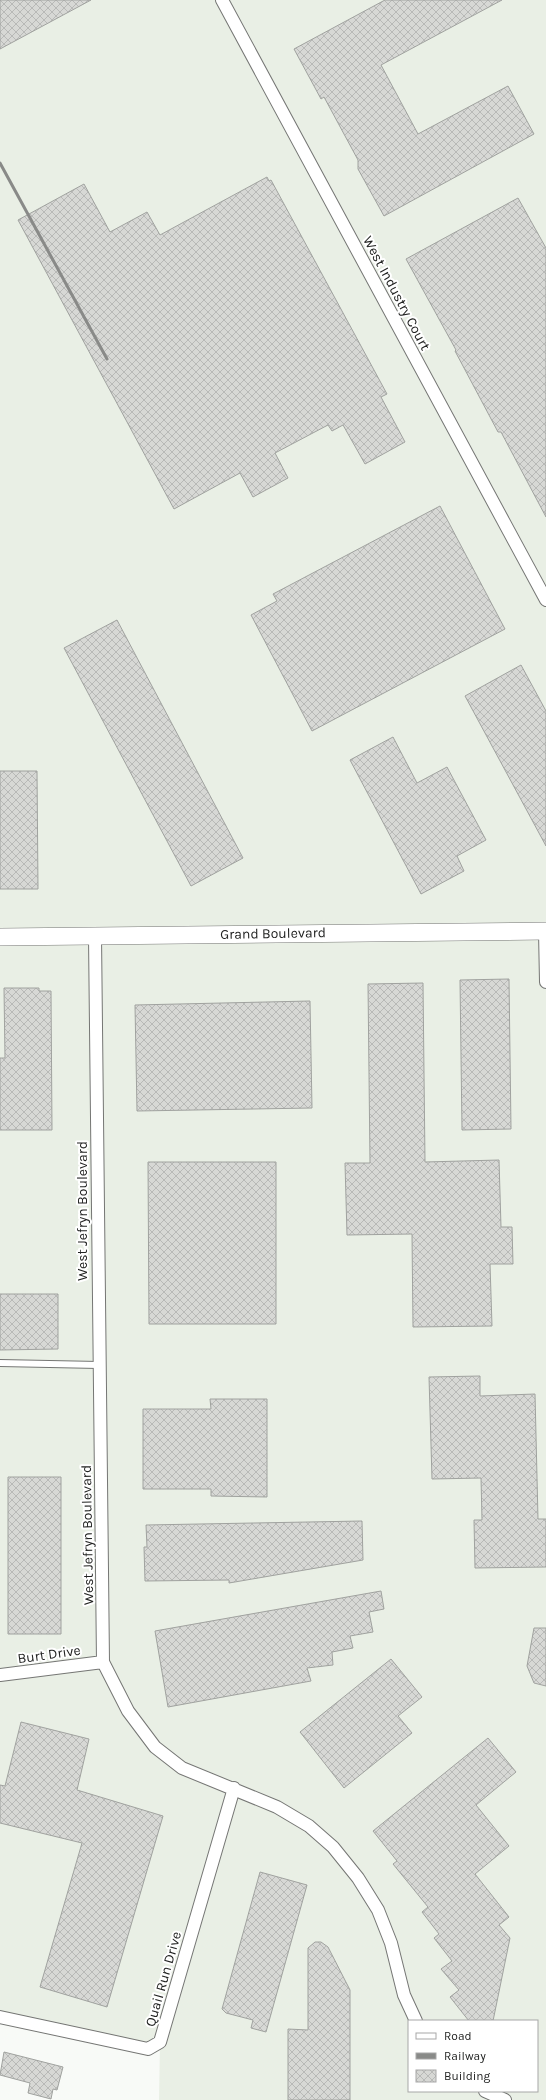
<svg xmlns="http://www.w3.org/2000/svg" width="546" height="2100" viewBox="0 0 546 2100" font-family="Karla,sans-serif">
  <style>
    .built { fill: #e9efe5; fill-rule: evenodd }
    .building { fill: url(#building-cross-hatch); stroke: #a0a29f }
    .lines { fill: none; stroke-linecap: round; stroke-linejoin: round }
    .lane-casing { stroke: #757674; stroke-width: 8 }
    .street-casing { stroke: #757674; stroke-width: 14 }
    .secondary-casing { stroke: #757674; stroke-width: 18 }
    .lane { stroke: #fff; stroke-width: 6 }
    .street { stroke: #fff; stroke-width: 12 }
    .secondary { stroke: #fff; stroke-width: 17 }
    .rail { stroke: #898a88; stroke-width: 3 }
    .labels { text-anchor: middle; stroke-width: 4; stroke-linejoin: round; paint-order: stroke }
    .street-label { font-size: 14px; fill: #222322; stroke: #fff }
  </style>
  <defs>
    <pattern id="building-cross-hatch" width="8" height="8" patternUnits="userSpaceOnUse"><rect width="8" height="8" fill="#d7d8d5"/><path d="M0 0l8 8M0 8l8-8" fill="none" stroke="#b8b9b7"/></pattern>
  </defs>
  <rect width="100%" height="100%" fill="#f8faf7"/>
  <path class="built" d="M0 0H546V2100H159L160 2043 148 2049 0 2017ZM409 2021H537V2091H409Z"/>
  <path class="building" d="M0 0H91L0 49Z
    M385 0H502L381 65 418 134 508 86 534 134 384 216 358 169V160L324 97 321 99 294 49Z
    M267 177 269 181 271 180 387 394 381 397 405 442 365 464 343 425 332 431 328 425 275 453 288 478 253 497 240 473 174 509 18 220 84 184 110 232 147 212 160 235Z
    M518 198 546 248V517L501 432H498L455 351 456 350 406 259Z
    M440 506 505 629 312 731 251 615 277 601 273 594Z
    M117 620 243 858 191 886 64 648Z
    M521 665 546 711V846L465 696Z
    M393 737 417 783 447 767 486 840 457 856 464 871 421 894 350 760Z
    M0 771H37L38 889H0Z
    M509 979 511 1129 462 1130 460 980Z
    M423 983 425 1162 499 1160 501 1227H512L513 1264H490L492 1326 413 1327 412 1234 347 1235 345 1163H370L368 984Z
    M4 988H39V991H51L52 1130H0V1058H5Z
    M310 1001 312 1108 137 1111 135 1005Z
    M148 1162H276V1324H149Z
    M0 1294H58V1349L0 1350Z
    M480 1376V1396L535 1394 538 1519H546V1567L475 1568 474 1520H482L481 1478 432 1479 429 1377Z
    M210 1399H267V1497L211 1496V1489H143V1409H211Z
    M8 1477H61V1634H8Z
    M362 1521 363 1560 229 1583V1580L145 1581 144 1547H147L146 1525Z
    M381 1591 384 1609 369 1612 373 1632 350 1636 353 1648 332 1652 333 1665 307 1668 311 1681 168 1707 155 1631Z
    M534 1628H546V1686L534 1683 527 1666Z
    M391 1659 422 1697 398 1716 412 1733 344 1788 300 1732Z
    M21 1722 89 1739 77 1790 163 1816 107 2007 40 1987 82 1843 0 1823V1785L5 1786Z
    M488 1738 516 1772 476 1805 509 1846 475 1874 509 1917 499 1925 510 1938 493 2021H469L450 1997 459 1990 441 1969 452 1961 434 1938 439 1934 422 1912 428 1907 393 1864 397 1861 373 1831Z
    M260 1872 307 1885 266 2032 251 2028 253 2020 226 2013 222 2009Z
    M315 1942H321L328 1947 350 1990V2100H288V2029L308 2030V1948Z
    M4 2052 63 2067 57 2090 53 2089 51 2099 28 2093 30 2083 0 2075Z"/>
  <g class="lines">
    <defs>
      <path id="lane" d="M0 1363 99 1365"/>
      <path id="street" d="M222 0 546 600
        M545 931 546 982
        M95 936 103 1662 128 1711 155 1747 182 1768 277 1807 309 1826 333 1847 358 1878 378 1910 391 1943 404 1995 416 2021
        M0 1675 103 1662
        M0 2017 148 2049 160 2042 234 1788
        M485 2091 505 2100"/>
      <path id="secondary" d="M0 937 546 931"/>
    </defs>
    <use href="#lane" class="lane-casing"/>
    <use href="#street" class="street-casing"/>
    <use href="#secondary" class="secondary-casing"/>
    <use href="#lane" class="lane"/>
    <use href="#street" class="street"/>
    <use href="#secondary" class="secondary"/>
    <path class="rail" d="M0 163 107 359"/>
  </g>
  <g class="labels">
    <g class="street-label">
      <text transform="translate(397 293) rotate(62)" y="5">West Industry Court</text>
      <text transform="translate(273 933) rotate(-1)" y="5">Grand Boulevard</text>
      <text transform="translate(82 1211) rotate(-90)" y="5">West Jefryn Boulevard</text>
      <text transform="translate(87 1535) rotate(-91)" y="5">West Jefryn Boulevard</text>
      <text transform="translate(49 1654) rotate(-8)" y="5">Burt Drive</text>
      <text transform="translate(163 1979) rotate(-74)" y="5">Quail Run Drive</text>
    </g>
  </g>
  <rect x="408" y="2020" width="130" height="72" fill="#ffffff" stroke="#a7a7a7"/>
  <rect x="416" y="2033" width="20" height="6" fill="#ffffff" stroke="#a7a7a7"/>
  <text x="444" y="2040" font-size="12" fill="#222322">Road</text>
  <rect x="416" y="2053" width="20" height="6" fill="#898a88" stroke="#a7a7a7"/>
  <text x="444" y="2060" font-size="12" fill="#222322">Railway</text>
  <rect x="416" y="2070" width="20" height="12" fill="url(#building-cross-hatch)" stroke="#a7a7a7"/>
  <text x="444" y="2080" font-size="12" fill="#222322">Building</text>
</svg>
